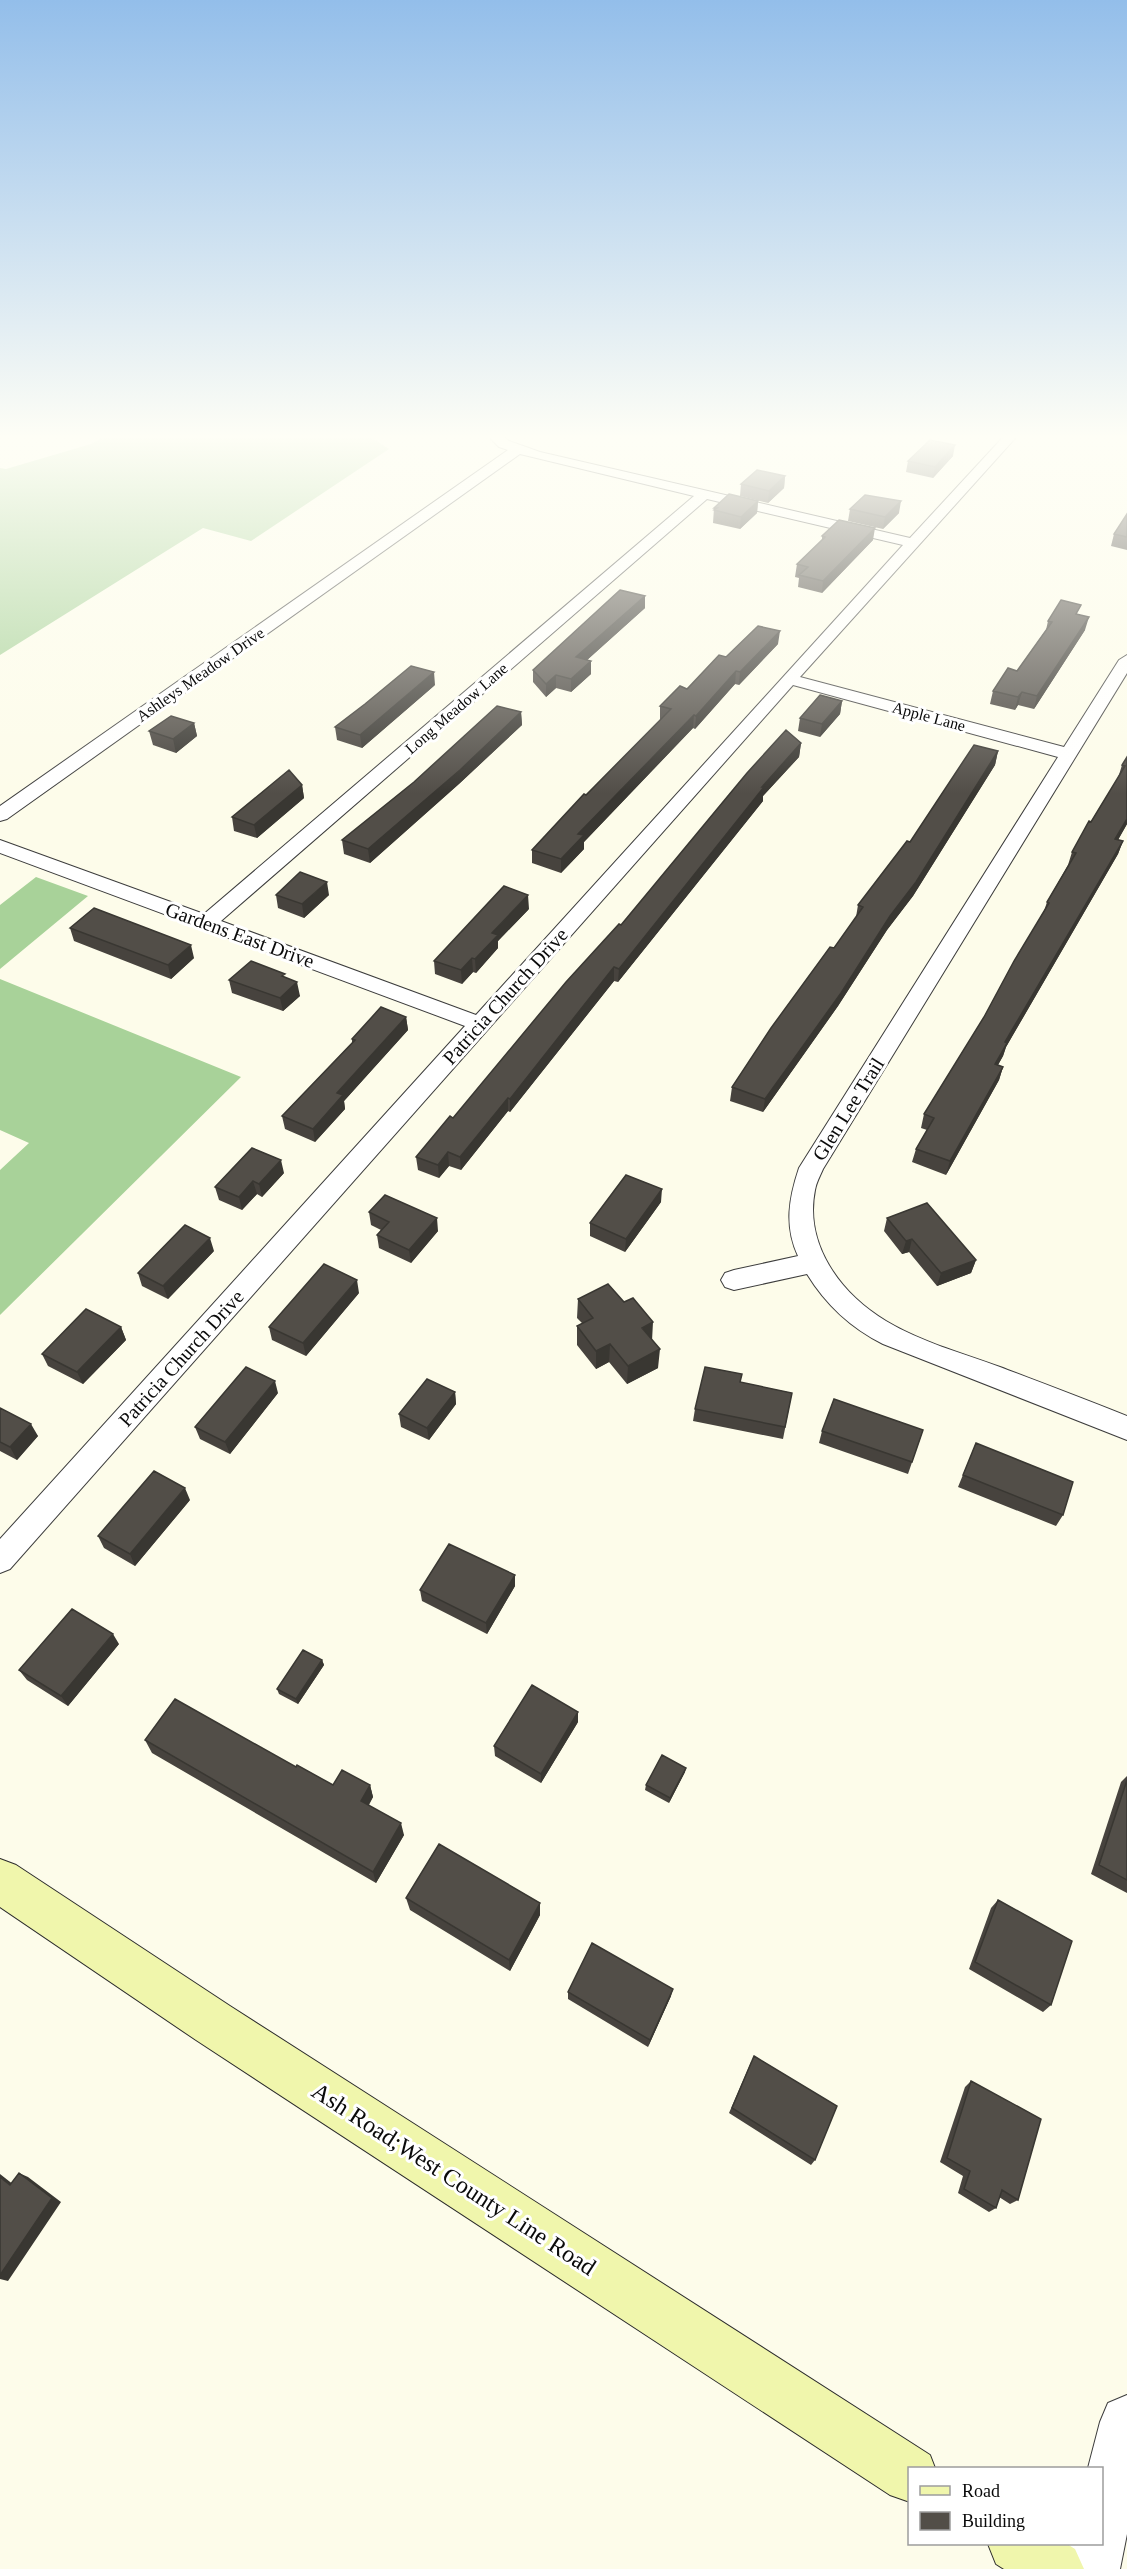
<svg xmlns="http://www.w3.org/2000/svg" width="1127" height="2569" viewBox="0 0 1127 2569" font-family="'Times New Roman',serif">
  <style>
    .forest { fill: #a8d299 }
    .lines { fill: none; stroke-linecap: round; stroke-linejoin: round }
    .minor-casing { stroke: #3d3d3d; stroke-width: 2 }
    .tertiary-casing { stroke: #3d3d3d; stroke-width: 2 }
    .secondary-casing { stroke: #2c2c2c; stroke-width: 2 }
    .minor { fill: #fff; fill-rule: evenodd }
    .tertiary { fill: #fff; fill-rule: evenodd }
    .secondary { fill: #f0f6ac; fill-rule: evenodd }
    .wall { fill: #47433e }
    .shaded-wall { fill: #393732 }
    .building { fill: #524e48; stroke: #393732; stroke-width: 1.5 }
    .labels { text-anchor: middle; stroke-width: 6; stroke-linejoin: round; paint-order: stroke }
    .far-street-label { font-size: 16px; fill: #0a0a0a; stroke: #fff }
    .street-label { font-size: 20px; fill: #0a0a0a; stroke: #fff }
    .near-street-label { font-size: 24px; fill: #0a0a0a; stroke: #fff }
  </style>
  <rect width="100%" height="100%" fill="#fdfcea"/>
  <path class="forest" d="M109 434H366L389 449 251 541 203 528 0 655V468L6 469 91 444Z
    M36 877 88 896 0 969V905Z
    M0 979 241 1077 0 1315V1170L29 1143 0 1130Z"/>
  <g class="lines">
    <defs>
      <path id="minor" d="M486 434H500L509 441 540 452 910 538 1006 434H1019L800 677 1064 747 1119 660 1127 655V673L823 1169C820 1176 816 1183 815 1190 804 1245 841 1294 886 1321 921 1342 962 1353 1000 1367 1042 1383 1085 1399 1127 1416V1440L883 1344C851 1328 826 1305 807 1274L734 1290 725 1287 721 1280 725 1273 734 1270 798 1256C784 1226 789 1198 799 1168L1058 757 793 685 10 1569 0 1573V1539L465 1026 0 853V840L204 914 694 496 520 454 7 819 0 821V806L508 450 499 447ZM707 499 903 545 476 1015 221 921Z"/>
      <path id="tertiary" d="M1127 2395V2534L1120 2569H1062L1069 2544H1102V2468H1088L1100 2422 1108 2403Z"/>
      <path id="secondary" d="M0 1859 16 1865 230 2006 930 2455 935 2468H910V2502L890 2495 196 2040 0 1907Z
        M988 2544H1067L1075 2549 1084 2569H1004L996 2564Z"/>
    </defs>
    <use href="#minor" class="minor-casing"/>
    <use href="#tertiary" class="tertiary-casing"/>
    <use href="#secondary" class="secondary-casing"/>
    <use href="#minor" class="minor"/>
    <use href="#tertiary" class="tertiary"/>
    <use href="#secondary" class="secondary"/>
  </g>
  <path class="wall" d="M953 456 933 478 906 472 908 461Z
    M785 476 784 488 768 503 740 496 741 484Z
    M758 501 757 513 740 529 713 523 714 508Z
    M850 509 899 513 883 529 848 521Z
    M1127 514V550L1111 546 1114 534Z
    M822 536 873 540 822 593 798 587 799 578 795 577 797 564 822 540Z
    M645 596V608L587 660 591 674 571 692 556 688 546 697 533 682V670Z
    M1078 615 1085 630 1034 709 1018 705 1015 710 990 704 993 691 1017 671 1046 630 1048 621Z
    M778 644 739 685 735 684 695 729 693 728 584 842V849L561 873 532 863V850L661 719H660V706L687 689 726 657Z
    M435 685 362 748 337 740 335 727Z
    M842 701 840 714 820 737 798 731 800 718Z
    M521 712 522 725 460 783 370 863 344 854 342 840Z
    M194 723 197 736 176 753 153 745 149 731Z
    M801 743 799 757 763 796V801L618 982 614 981 510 1112 508 1111 461 1170 449 1166 439 1178 418 1170 416 1157 453 1118 621 925Z
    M998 751 995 765 913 896 887 930 838 1006 763 1112 730 1101 732 1087 834 948 856 917 858 905 910 842Z
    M1127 757V824L1118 840 1123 841 1118 854 1006 1047 1003 1056 998 1065 1003 1067 999 1080 946 1175 912 1162 916 1149 927 1130 921 1128 924 1114 984 1017 1044 911 1047 902 1068 865 1072 852 1118 778 1122 765Z
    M302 785 304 798 257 838 234 831 232 817Z
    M276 895H329L304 918 278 908Z
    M529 909 498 941V948L476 973 473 972 462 984 435 974 434 961Z
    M70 928 194 958 171 979 74 941Z
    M286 978 300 996 283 1011 232 993 229 980Z
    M406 1017 408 1030 344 1101 345 1109 315 1142 285 1129 282 1116 352 1043V1039Z
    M284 1173 262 1197 257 1194 242 1210 219 1200 215 1187Z
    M661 1202 625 1252 590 1236V1223Z
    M369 1212 438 1231 411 1263 379 1248 377 1235 381 1230 371 1225Z
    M887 1218 976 1260 971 1273 937 1286 909 1252 902 1254 884 1231Z
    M214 1251 168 1299 142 1286 138 1273Z
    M359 1293 306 1356 272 1340 269 1327Z
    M578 1299 652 1340 658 1368 627 1384 609 1362 596 1369 577 1345V1326L582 1323 577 1318Z
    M121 1327 126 1340 83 1384 48 1366 42 1354Z
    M740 1382 792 1393 783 1439 693 1421 695 1409Z
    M455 1392 456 1404 429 1440 401 1427 399 1414Z
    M278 1393 230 1454 200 1439 195 1427Z
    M0 1408 38 1436 17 1460 0 1451Z
    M923 1430 908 1474 819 1443 822 1431Z
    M976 1443 1063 1515 1056 1526 958 1487Z
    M190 1500 135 1566 104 1548 98 1536Z
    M515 1586 487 1634 422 1601 420 1590Z
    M119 1644 68 1706 27 1680 19 1670Z
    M322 1660 324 1665 298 1704 279 1694 277 1689Z
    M578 1722 541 1783 495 1756 494 1746Z
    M145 1740 296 1767 333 1785H370L373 1797 369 1805 404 1835 376 1883 152 1753Z
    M685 1772 669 1803 645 1790 646 1785Z
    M1127 1776V1893L1091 1874 1121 1782Z
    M406 1898 540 1915 510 1971 410 1910Z
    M998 1900 1051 2005 1043 2012 969 1969 991 1908Z
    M568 1992 671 1996 648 2047 568 1999Z
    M751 2062 815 2160 811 2165 729 2113Z
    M971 2081 1018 2200 1010 2204 999 2197 996 2208 989 2212 958 2193 963 2176 940 2162 965 2087Z"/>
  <path class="shaded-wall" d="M955 445 953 456 933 478 935 467Z
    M785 476 784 488 768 503 769 491Z
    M758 501 757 513 740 529 741 517Z
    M901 501 899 513 883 529 885 517Z
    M875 528 873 540 822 593 823 581Z
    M645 596V608L576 670V657Z
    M1089 617 1085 630 1034 709 1037 696Z
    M780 631 778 644 739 685 740 672Z
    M591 661V674L571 692V679Z
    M736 671 735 684 695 729 696 716Z
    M434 672 435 685 362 748 360 735Z
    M556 675V688L546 697V684Z
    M1022 692 1018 705 1015 710 1018 697Z
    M842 701 840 714 820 737 822 724Z
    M521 712 522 725 460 783 370 863 368 849Z
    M694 715 693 728 584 842V849L561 873V859L578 834Z
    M194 723 197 736 176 753 173 739Z
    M801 743 799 757 763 796V801L618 982 619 969 762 787Z
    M998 751 995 765 913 896 887 930 838 1006 763 1112 765 1099 890 916Z
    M302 785 304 798 257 838 254 825Z
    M1127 819V824L1111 852 1115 839Z
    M1123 841 1118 854 1006 1047 1003 1056 991 1077 995 1064 1005 1042Z
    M327 882 329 895 304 918 302 904Z
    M528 895 529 909 498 941V948L476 973 475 959 492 933Z
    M191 945 194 958 171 979 168 965Z
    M472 958 473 972 462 984 461 970Z
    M614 967V981L510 1112V1099Z
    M297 982 300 996 283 1011 280 998Z
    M406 1017 408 1030 344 1101 345 1109 315 1142 313 1129 337 1093Z
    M1003 1067 999 1080 946 1175 950 1161Z
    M508 1098V1111L461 1170 460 1157Z
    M448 1152 449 1166 439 1178 438 1165Z
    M281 1160 284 1173 262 1197 259 1184Z
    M253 1181 257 1194 242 1210 239 1197Z
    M662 1189 661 1202 625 1252 626 1239Z
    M437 1218 438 1231 411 1263 409 1250Z
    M210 1238 214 1251 168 1299 163 1286Z
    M912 1239 909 1252 902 1254 906 1241Z
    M976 1260 971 1273 937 1286 941 1273Z
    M357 1280 359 1293 306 1356 303 1343Z
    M653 1322 652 1341 642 1328Z
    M121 1327 126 1340 83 1384 77 1372Z
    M610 1344 609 1362 596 1369V1351Z
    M660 1349 658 1368 627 1384 628 1366Z
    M275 1381 278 1393 230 1454 225 1442Z
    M455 1392 456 1404 429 1440 427 1428Z
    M31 1424 38 1436 17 1460 10 1447Z
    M185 1488 190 1500 135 1566 130 1554Z
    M515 1575V1586L487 1634 486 1623Z
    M113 1634 119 1644 68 1706 61 1696Z
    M322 1660 324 1665 298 1704 296 1699Z
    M578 1712V1722L541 1783V1774Z
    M686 1768 685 1772 669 1803 670 1798Z
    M370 1785 373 1797 364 1812 361 1801Z
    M401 1823 404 1835 376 1883 373 1872Z
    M540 1903V1915L510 1971 509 1960Z
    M673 1989 671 1996 648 2047 650 2040Z
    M19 2173 28 2177 61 2202 8 2281 0 2279V2275Z
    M0 2174 19 2189 10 2185 0 2177Z"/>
  <path class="building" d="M930 440 955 445 935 467 908 461Z
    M757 470 785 476 769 491 741 484Z
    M729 494 758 501 741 517 714 510 717 508H714Z
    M865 495 901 501 885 517 850 509Z
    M1127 514V537L1114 534Z
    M839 520 875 528 823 581 799 575 808 567 797 564 825 537 822 536Z
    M620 590 645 596 576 657 591 661 571 679 556 675 546 684 533 670Z
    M1061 600 1081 605 1076 614 1089 617 1037 696 1022 692 1018 697 993 691 1008 668 1017 671 1052 622 1048 621Z
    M758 626 780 631 740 672 736 671 696 716 694 715 578 834 584 835 561 859 532 850 584 794 586 795 671 709 660 706 680 686 687 689 719 655 726 657Z
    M411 666 434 672 360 735 335 727 365 704Z
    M820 695 842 701 822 724 800 718Z
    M497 706 521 712 460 770 368 849 342 840 414 782Z
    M171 716 194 723 173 739 149 731Z
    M786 730 801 743 762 787H764L619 969 614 967 510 1099 508 1098 460 1157 448 1152 438 1165 416 1157 450 1116 453 1118 566 982 619 924 621 925 747 773Z
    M974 745 998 751 916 882 890 916 841 993 765 1099 732 1087 771 1028 830 947 834 948 863 907 858 905 907 841 910 842Z
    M1127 757V819L1115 839 1123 841 1005 1042 1007 1043 995 1064 1003 1067 950 1161 916 1149 934 1118 924 1114 984 1017 1014 961 1049 903 1047 902 1076 853 1072 852 1089 821 1091 822 1125 766 1122 765Z
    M289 770 302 785 254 825 232 817Z
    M300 872 327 882 302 904 276 895Z
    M504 886 528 895 492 933 498 935 475 959 472 958 461 970 434 961Z
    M94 908 191 945 168 965 70 928Z
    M251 961 285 974 282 976 297 982 280 998 229 980Z
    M381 1007 406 1017 337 1093 343 1095 313 1129 282 1116 355 1040 352 1039Z
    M252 1148 281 1160 259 1184 253 1181 239 1197 215 1187Z
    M626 1175 662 1189 626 1239 590 1223Z
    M385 1195 437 1218 409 1250 377 1235 389 1222 369 1212Z
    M927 1203 976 1260 941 1273 912 1239 906 1241 887 1218Z
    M185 1225 210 1238 163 1286 138 1273Z
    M324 1264 357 1280 303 1343 269 1327Z
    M608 1284 624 1302 633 1298 653 1322 642 1328 660 1349 628 1366 610 1344 596 1351 577 1326 593 1318 578 1299Z
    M86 1309 121 1327 77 1372 42 1354Z
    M246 1367 275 1381 225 1442 195 1427Z
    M705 1367 742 1374 740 1382 792 1393 785 1427 695 1409Z
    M427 1379 455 1392 427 1428 399 1414Z
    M834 1399 923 1430 912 1462 822 1431Z
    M0 1408 31 1424 10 1447 0 1442Z
    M976 1443 1073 1482 1063 1515 963 1475Z
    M154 1471 185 1488 130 1554 98 1536Z
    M449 1544 515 1575 486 1623 420 1590Z
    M72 1609 113 1634 61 1696 19 1670Z
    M303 1650 322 1660 296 1699 277 1689Z
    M532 1685 578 1712 541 1774 494 1746Z
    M175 1699 296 1767 297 1765 333 1785 342 1770 370 1785 361 1801 401 1823 373 1872 145 1740Z
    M662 1755 686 1768 670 1798 646 1785Z
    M1127 1780V1880L1099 1865Z
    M439 1844 540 1903 509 1960 406 1898Z
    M998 1900 1072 1941 1051 2005 975 1962Z
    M592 1943 673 1989 650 2040 568 1992Z
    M754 2056 837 2106 815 2160 732 2108Z
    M971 2081 1041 2119 1018 2200 1002 2190 996 2208 964 2189 970 2171 947 2158Z
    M19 2173 52 2198 0 2275V2177L10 2185Z"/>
  <linearGradient id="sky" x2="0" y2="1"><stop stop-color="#93beea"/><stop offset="0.55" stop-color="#fefef6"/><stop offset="1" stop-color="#fefef6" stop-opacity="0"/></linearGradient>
  <rect width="1127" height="794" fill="url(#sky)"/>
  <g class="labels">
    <g class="far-street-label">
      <text transform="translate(200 674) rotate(-35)" y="6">Ashleys Meadow Drive</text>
      <text transform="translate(456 708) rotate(-41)" y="6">Long Meadow Lane</text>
      <text transform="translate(929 716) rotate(15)" y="6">Apple Lane</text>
    </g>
    <g class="street-label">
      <text transform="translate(240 935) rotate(20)" y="7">Gardens East Drive</text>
      <text transform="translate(505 996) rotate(-48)" y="7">Patricia Church Drive</text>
      <text transform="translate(848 1109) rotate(-58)" y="7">Glen Lee Trail</text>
      <text transform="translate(181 1358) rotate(-48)" y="7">Patricia Church Drive</text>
    </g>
    <g class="near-street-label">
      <text transform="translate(454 2179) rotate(33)" y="8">Ash Road;West County Line Road</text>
    </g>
  </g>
  <rect x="908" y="2467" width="195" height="78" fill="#ffffff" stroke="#9d9d9d" stroke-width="1.5"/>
  <rect x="920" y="2486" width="30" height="9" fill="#f0f6ac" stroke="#9d9d9d" stroke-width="1.5"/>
  <text x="962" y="2497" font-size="18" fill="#0a0a0a">Road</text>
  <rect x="920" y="2512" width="30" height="18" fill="#524e48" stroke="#9d9d9d" stroke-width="1.5"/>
  <text x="962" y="2527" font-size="18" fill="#0a0a0a">Building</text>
</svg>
